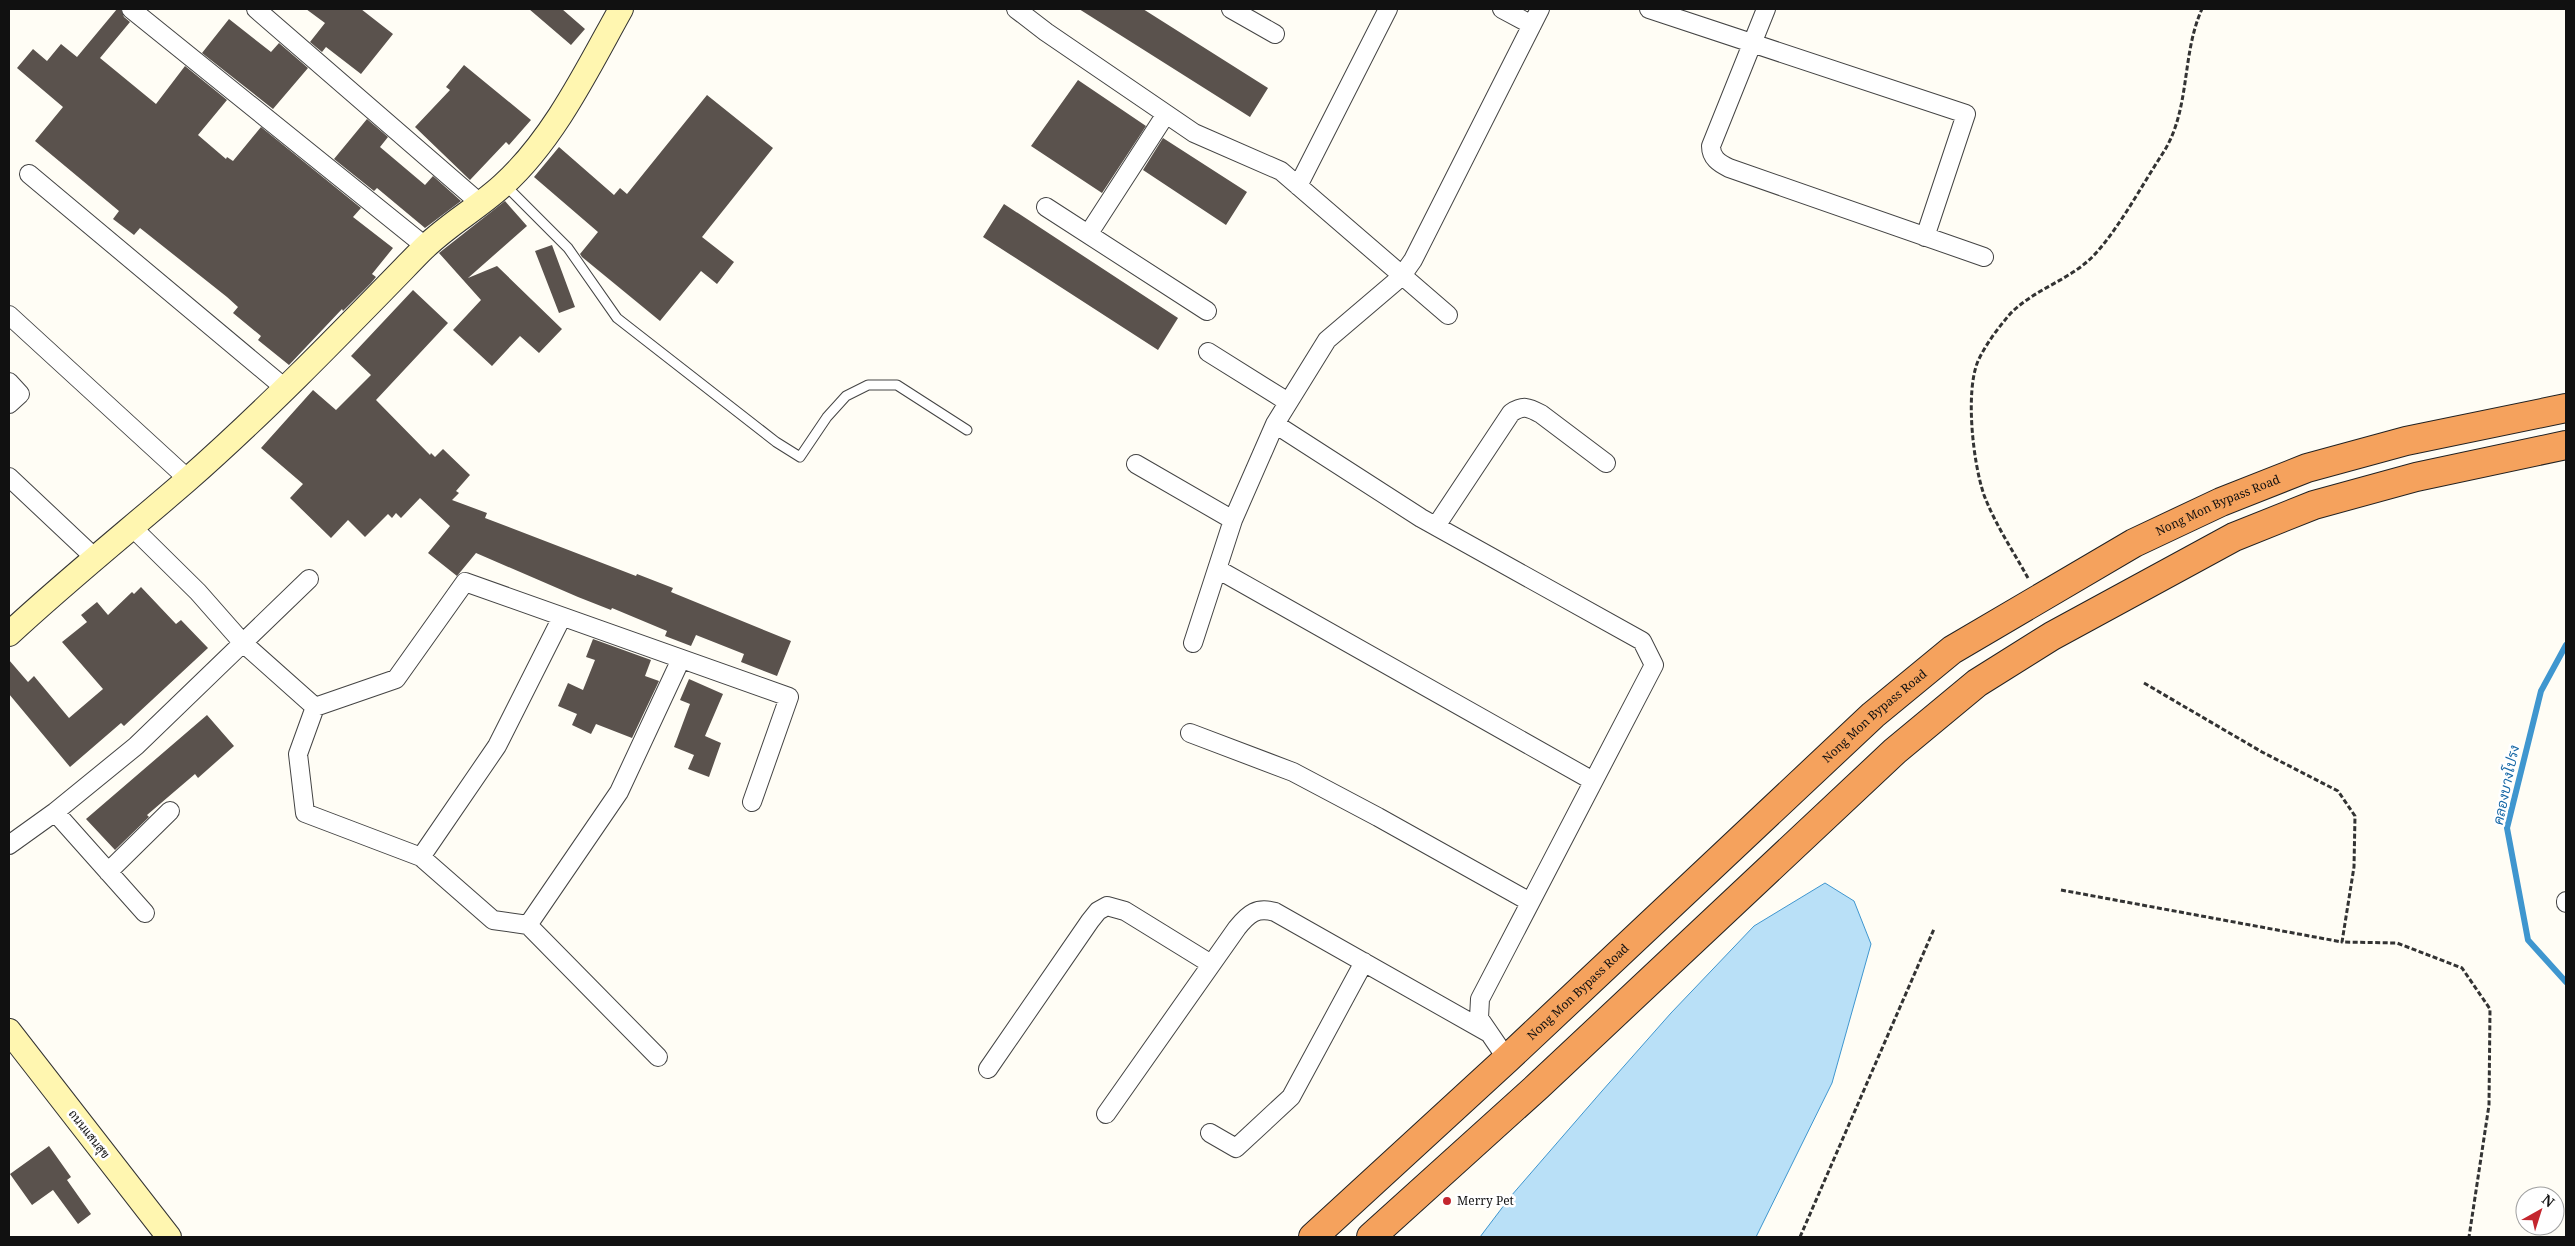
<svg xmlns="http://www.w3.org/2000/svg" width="2575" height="1246" viewBox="0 0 2575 1246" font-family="'Noto Serif',Sarabun,serif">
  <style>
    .water { fill: #b9e0f7; stroke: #3f96cf }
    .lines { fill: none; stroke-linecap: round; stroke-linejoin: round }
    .stream { stroke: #3f96cf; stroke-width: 6 }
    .building { fill: #5a524d }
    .lane-casing { stroke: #444; stroke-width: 11 }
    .street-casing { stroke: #444; stroke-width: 20 }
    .secondary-casing { stroke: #333; stroke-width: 26 }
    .highway-casing { stroke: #222; stroke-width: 30 }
    .path { stroke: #333; stroke-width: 3; stroke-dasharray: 5 2.5; stroke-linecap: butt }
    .lane { stroke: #fff; stroke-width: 9 }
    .street { stroke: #fff; stroke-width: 18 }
    .secondary { stroke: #fff6b0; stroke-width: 24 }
    .highway { stroke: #f5a25d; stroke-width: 28 }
    .poi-dot { fill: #c4262e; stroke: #fff; stroke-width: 2 }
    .labels { text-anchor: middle; stroke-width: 5; stroke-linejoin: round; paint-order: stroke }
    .street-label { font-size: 12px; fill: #111; stroke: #fff }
    .poi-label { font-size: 12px; fill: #111; stroke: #fff; text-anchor: start }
    .water-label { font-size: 14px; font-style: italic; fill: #1768a6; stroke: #fff }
  </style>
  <rect width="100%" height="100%" fill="#fffdf5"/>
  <path class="water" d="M1825 883 1854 901 1871 944 1832 1083 1756 1237H1480L1511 1196 1602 1091 1671 1013 1754 926Z"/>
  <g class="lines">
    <path class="stream" d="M2566 645 2541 691 2507 828 2528 940 2566 982"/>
  </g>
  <path class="building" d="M117 9H121L124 17 130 22 100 58 156 104 185 66 227 100 198 135 226 159 227 157 233 161 261 127 361 208 353 217 393 248 372 274 376 277 371 283 343 311 342 309 289 365 258 340 261 336 233 313 238 307 227 297 140 228 134 235 113 219 119 211 35 141 63 107 17 68 33 49 47 61 61 44 77 57Z
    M306 9H361L393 34 361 74 326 47 322 52 310 42 325 23Z
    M529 9H562L585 29 571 45Z
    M1079 9H1143L1268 88 1250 117Z
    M229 19 271 52 279 43 308 68 273 109 202 53Z
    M464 65 531 120 509 145 506 142 470 180 415 127 450 90 446 87Z
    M1078 80 1146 126 1102 193 1031 146Z
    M707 95 773 148 702 237 734 262 717 284 701 271 660 321 582 257 580 254 598 232 534 177 559 147 614 195 620 188 627 194Z
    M367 119 388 137 380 147 425 185 433 176 461 201 425 228 377 188 374 191 334 159Z
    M1163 138 1247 192 1226 225 1143 170Z
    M505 201 527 226 468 278 497 266 562 329 539 353 520 336 492 366 453 330 481 300 439 253Z
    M1004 204 1178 318 1158 350 983 237Z
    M552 245 575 307 559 313 535 251Z
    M413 290 448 323 376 400 430 455 431 453 435 457 443 449 470 475 456 491 459 493 452 500 487 513 485 518 636 576 637 574 673 588 671 592 791 641 777 676 741 662 744 654 696 635 691 646 665 636 667 631 612 608 611 610 578 597 476 553 457 576 428 553 450 526 420 498 401 518 396 513 392 518 388 514 365 537 348 520 331 538 290 498 303 484 261 448 313 390 336 410 371 375 351 356Z
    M141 587 176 624 181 620 208 648 124 726 121 723 70 767 9 694V660L28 682 34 676 69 718 103 689 62 642 87 622 81 615 97 602 108 615 132 592 134 594Z
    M593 639 651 660 645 676 659 681 632 738 596 724 591 734 572 725 577 714 558 706 568 683 583 690 595 660 586 657Z
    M689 679 723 694 705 736 721 743 709 777 688 769 694 755 674 747 690 704 680 700Z
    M207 715 234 746 198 778 195 774 147 815 149 817 115 850 86 819Z
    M49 1146 71 1177 67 1180 91 1214 78 1224 53 1190 32 1205 10 1174Z"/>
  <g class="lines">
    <defs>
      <path id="lane" d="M505 185 568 248 617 318 776 442 800 457 827 417 846 396 868 385H897L967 430"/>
      <path id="street" d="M131 9 425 246
        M256 9 481 204
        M1016 9 1046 32 1194 133 1281 171 1448 315
        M1231 9 1275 34
        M1502 9 1532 25
        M1649 9 1966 114 1925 237
        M1766 9 1711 146C1711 158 1719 163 1729 168L1984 257
        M29 174 286 389
        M1298 186 1388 9
        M1046 207 1207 311
        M1089 233 1166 114
        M9 315 188 479
        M1208 352 1288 402
        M9 382 20 394 9 404
        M1275 424 1421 518 1642 641 1654 665 1480 999 1479 1018 1507 1059
        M1136 464 1233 520
        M9 477 95 558
        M131 526 198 592 242 642 315 707 298 754 305 813 421 857 493 920 528 925 658 1057
        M1436 526 1511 413C1523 405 1528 407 1541 414L1606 463
        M1219 570 1593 781
        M1193 643 1233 520 1275 424 1327 340 1401 277 1413 260 1540 9
        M315 707 396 679 465 582 789 697 752 802
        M1190 733 1293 772 1378 817 1530 902
        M55 812 145 913
        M9 845 55 812 136 746 309 579
        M421 857 497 746 562 617
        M108 872 170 811
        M2566 901V903
        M528 925 619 792 681 659
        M988 1069 1090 921 1098 911 1107 906 1125 911 1211 964
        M1106 1114 1237 928C1249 913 1257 907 1275 912L1487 1032
        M1210 1133 1236 1148 1291 1097 1364 962"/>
      <path id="secondary" d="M9 634C66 581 127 532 186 481 268 409 344 330 420 252 445 226 477 209 503 185 554 139 588 68 621 9
        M9 1031 169 1237"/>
      <g id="highway">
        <path id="s1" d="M1313 1237 1507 1059 1873 715 1952 650 2134 543 2221 502 2307 468 2406 441 2566 408"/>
        <path d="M1371 1237 1538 1086 1895 751 1977 683 2052 636 2234 537 2314 505 2416 477 2566 445"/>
      </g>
    </defs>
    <use href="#lane" class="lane-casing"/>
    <use href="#street" class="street-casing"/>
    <use href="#secondary" class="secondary-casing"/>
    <use href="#highway" class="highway-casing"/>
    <path class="path" d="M2028 578C2013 551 1995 524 1984 495 1973 463 1965 392 1978 361 1986 344 1998 328 2010 314 2035 288 2072 280 2096 253 2121 225 2142 185 2163 153 2191 109 2181 55 2202 9
      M2144 683 2262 752 2338 791 2355 816 2354 867 2342 942 2397 943 2462 968 2490 1009 2489 1105 2469 1237
      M2061 890 2342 942
      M1800 1237 1934 929"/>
    <use href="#lane" class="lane"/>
    <use href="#street" class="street"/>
    <use href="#secondary" class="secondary"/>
    <use href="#highway" class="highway"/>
  </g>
  <circle class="poi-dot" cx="1447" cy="1201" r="5"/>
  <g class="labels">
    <g class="street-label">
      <text dy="4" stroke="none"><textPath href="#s1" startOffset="1171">Nong Mon Bypass Road</textPath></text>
      <text dy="4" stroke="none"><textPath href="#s1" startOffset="766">Nong Mon Bypass Road</textPath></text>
      <text dy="4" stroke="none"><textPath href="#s1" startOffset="361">Nong Mon Bypass Road</textPath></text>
      <text transform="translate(89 1134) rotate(52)" y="4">ถนนแสนสุข</text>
    </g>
    <g class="poi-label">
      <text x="1457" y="1205">Merry Pet</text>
    </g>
    <g class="water-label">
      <text transform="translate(2506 785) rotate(-78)" y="5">คลองบางโปรง</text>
    </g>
  </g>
  <rect width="2575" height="1246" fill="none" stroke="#111111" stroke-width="20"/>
  <g transform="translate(2540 1211) rotate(39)"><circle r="24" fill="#ffffff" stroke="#a0a0a0"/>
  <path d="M0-4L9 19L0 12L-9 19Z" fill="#c4262e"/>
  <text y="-8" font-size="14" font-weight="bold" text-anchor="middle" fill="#111111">N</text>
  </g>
</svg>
